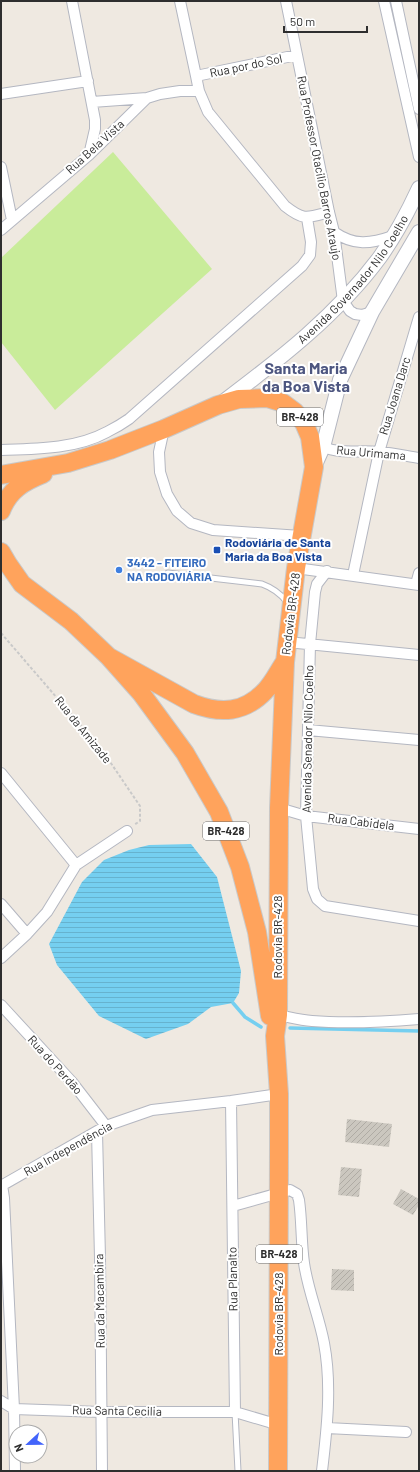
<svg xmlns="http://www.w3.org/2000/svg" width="420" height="1472" viewBox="0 0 420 1472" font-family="Barlow,sans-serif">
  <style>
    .pitch { fill: #c9ec9a }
    .water { fill: url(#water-rules) }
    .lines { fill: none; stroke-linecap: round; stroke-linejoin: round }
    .stream { stroke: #75cff0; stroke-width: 3.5 }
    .building { fill: url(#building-hatch) }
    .lane-casing { stroke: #b4b7c1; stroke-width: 7 }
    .street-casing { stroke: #b4b7c1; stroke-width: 12 }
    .secondary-casing { stroke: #b4b7c1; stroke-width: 16 }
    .highway-casing { stroke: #c9c9c9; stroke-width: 20 }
    .path { stroke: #c9c9c9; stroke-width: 2; stroke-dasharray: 3 2; stroke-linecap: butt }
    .lane { stroke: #fff; stroke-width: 5 }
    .street { stroke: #fff; stroke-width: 10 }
    .secondary { stroke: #fff; stroke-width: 14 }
    .highway { stroke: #ffa35c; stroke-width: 18 }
    .transit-dot { fill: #1a4fb4; stroke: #fff; stroke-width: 1.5 }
    .shop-dot { fill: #3f7fe0; stroke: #fff; stroke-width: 1.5 }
    .labels { text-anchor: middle; stroke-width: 4; stroke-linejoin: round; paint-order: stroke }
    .shield { fill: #fff; stroke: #6d6d6d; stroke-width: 1 }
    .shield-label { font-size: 11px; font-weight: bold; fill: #2e2e2e }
    .street-label { font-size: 12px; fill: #2e2e2e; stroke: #fff }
    .transit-label { font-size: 12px; font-weight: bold; fill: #164399; stroke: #fff; text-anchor: start }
    .shop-label { font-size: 12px; font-weight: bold; fill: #366cbe; stroke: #fff; text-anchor: start }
    .district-label { font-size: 16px; font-weight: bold; fill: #4d5680; stroke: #fff }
  </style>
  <defs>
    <pattern id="water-rules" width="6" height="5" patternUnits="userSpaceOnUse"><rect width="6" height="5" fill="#75cff0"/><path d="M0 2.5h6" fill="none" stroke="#66b2ce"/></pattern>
    <pattern id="building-hatch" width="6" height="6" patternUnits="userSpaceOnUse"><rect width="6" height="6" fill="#cbc7bf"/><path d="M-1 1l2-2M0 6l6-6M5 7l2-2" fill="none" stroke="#afaba4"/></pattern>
  </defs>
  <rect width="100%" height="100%" fill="#efe9e1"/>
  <path class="pitch" d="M113 152 212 269 55 410 1 342V258Z"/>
  <path class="water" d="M191 844 217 877 241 971 239 993 233 1003 211 1007 188 1024 146 1039 99 1016 57 965 49 944 82 882 104 860 129 850 149 845Z"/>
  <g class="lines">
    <path class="stream" d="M233 1003 245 1017 261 1027
      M290 1028 419 1031"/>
  </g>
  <path class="building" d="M347 1119 392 1124 389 1147 345 1142Z
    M341 1167 362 1169 359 1197 338 1195Z
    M401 1189 419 1199V1205L413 1215 393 1204Z
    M332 1269 354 1270V1291L331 1290Z"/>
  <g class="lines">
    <defs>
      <path id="lane" d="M168 573 262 584C273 588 280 593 287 602
        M235 1412 238 1471"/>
      <path id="street" d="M72 1 95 120V129L89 155
        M180 1 196 76 199 91 208 112 285 206C304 221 307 218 329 212
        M286 1 329 212 334 232 343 301 350 311 355 314 362 315 372 312
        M384 1 419 157
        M396 1 419 109
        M196 76 297 55
        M1 94 88 81
        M92 102 147 98
        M1 167 12 220
        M1 230 89 155 147 98 160 94 180 91H199
        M334 232C354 246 370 244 393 236
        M164 429 159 452 160 472 167 494 177 511 191 523 213 530 301 536
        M323 447C340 454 360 450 379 452 392 453 406 456 419 458
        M1 450C36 449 76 449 107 432 115 428 122 424 129 419L302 266 310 255 311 242 307 218
        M296 568 419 585
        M327 571 317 584 315 592 310 644 306 816 313 889 317 899 325 906 419 921
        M353 575 379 452 419 317
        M416 584 419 573
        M287 642 419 655
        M308 730 419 740
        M1 773 76 865
        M279 808 306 816 419 829
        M1 904 27 934
        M1 958 27 934 47 912 76 865 127 831
        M1 1005 72 1082 106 1126
        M278 1015C289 1017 300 1020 312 1021 348 1024 383 1022 419 1019
        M231 1101 235 1412 279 1425
        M97 1132 100 1258 102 1471
        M2 1185 4 1198 14 1409 15 1471
        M1 1186 106 1126 152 1110 231 1101 279 1094
        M233 1206 290 1190 297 1194 299 1200C302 1221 301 1242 304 1263 308 1291 319 1316 324 1343 332 1385 327 1429 322 1471
        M1 1401 14 1409 101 1412H235
        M327 1428 406 1432"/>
      <g id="secondary">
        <path id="s1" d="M223 402C280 359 337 315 380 257 395 236 408 212 419 188"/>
        <path d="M314 467 323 447 340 380 372 312 419 232"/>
      </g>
      <path id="highway" d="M1 475 68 463 110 450 164 429 218 405 239 399 267 398 283 403 295 412 304 423 310 437 314 467 296 568 285 662 279 808 278 1015 275 1036 279 1094V1145L278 1471
        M1 511C9 490 23 482 43 474
        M1 552 8 564 22 584 71 621 109 657 194 704C221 714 244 713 265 691 273 683 278 672 284 663
        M109 657 141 693 185 753 219 812 240 867 257 932 270 1016"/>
    </defs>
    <use href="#lane" class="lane-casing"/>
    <use href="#street" class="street-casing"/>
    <use href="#secondary" class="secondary-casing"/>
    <use href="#highway" class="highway-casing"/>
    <path class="path" d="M1 633 102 750 140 806V821L134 825"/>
    <use href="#lane" class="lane"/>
    <use href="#street" class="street"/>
    <use href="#secondary" class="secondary"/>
    <use href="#highway" class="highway"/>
  </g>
  <rect class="transit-dot" x="213" y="546" width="8" height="8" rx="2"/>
  <circle class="shop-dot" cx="119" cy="570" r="4"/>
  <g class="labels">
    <g class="shield">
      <rect x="277" y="408" width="46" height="18" rx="3"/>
      <rect x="203" y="822" width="46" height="18" rx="3"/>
      <rect x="256" y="1245" width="46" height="18" rx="3"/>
    </g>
    <g class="shield-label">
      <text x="300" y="421">BR-428</text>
      <text x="226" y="835">BR-428</text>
      <text x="279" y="1258">BR-428</text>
    </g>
    <g class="street-label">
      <text transform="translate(246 66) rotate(-12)" y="4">Rua por do Sol</text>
      <text transform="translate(95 147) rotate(-42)" y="4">Rua Bela Vista</text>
      <text transform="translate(319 168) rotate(79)" y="4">Rua Professor Otacilio Barros Araujo</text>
      <text dy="4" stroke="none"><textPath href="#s1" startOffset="180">Avenida Governador Nilo Coelho</textPath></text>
      <text transform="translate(395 396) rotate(-73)" y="4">Rua Joana Darc</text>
      <text transform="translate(371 453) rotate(5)" y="4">Rua Urimama</text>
      <text transform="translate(291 614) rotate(-83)" y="4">Rodovia BR-428</text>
      <text transform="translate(83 730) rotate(51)" y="4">Rua da Amizade</text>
      <text transform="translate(308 739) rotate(-89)" y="4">Avenida Senador Nilo Coelho</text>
      <text transform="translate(361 822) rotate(7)" y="4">Rua Cabidela</text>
      <text transform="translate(278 937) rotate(-90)" y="4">Rodovia BR-428</text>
      <text transform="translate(55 1065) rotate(48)" y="4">Rua do Perdão</text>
      <text transform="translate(68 1149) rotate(-29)" y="4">Rua Independência</text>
      <text transform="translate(233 1279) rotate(-91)" y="4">Rua Planalto</text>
      <text transform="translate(100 1301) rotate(-91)" y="4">Rua da Macambira</text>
      <text transform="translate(279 1314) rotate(-90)" y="4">Rodovia BR-428</text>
      <text transform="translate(117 1411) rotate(1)" y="4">Rua Santa Cecilia</text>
    </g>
    <g class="transit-label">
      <text x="225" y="547">Rodoviária de Santa<tspan x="225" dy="14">Maria da Boa Vista</tspan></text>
    </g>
    <g class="shop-label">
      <text x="127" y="567">3442 - FITEIRO<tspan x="127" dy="14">NA RODOVIÁRIA</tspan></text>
    </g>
    <g class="district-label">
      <text x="306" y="374">Santa Maria<tspan x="306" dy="18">da Boa Vista</tspan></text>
    </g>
  </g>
  <rect width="420" height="1472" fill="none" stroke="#2e2e2e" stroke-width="4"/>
  <g transform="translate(28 1444) rotate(248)"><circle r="19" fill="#ffffff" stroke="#ababab"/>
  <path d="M0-3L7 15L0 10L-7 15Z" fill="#4264fb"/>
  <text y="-6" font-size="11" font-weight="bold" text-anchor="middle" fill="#2e2e2e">N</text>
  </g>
  <path d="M284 26v6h83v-6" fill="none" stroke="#2e2e2e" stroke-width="2"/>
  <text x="290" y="26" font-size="12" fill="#2e2e2e" stroke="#ffffff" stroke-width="3" paint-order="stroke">50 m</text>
</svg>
